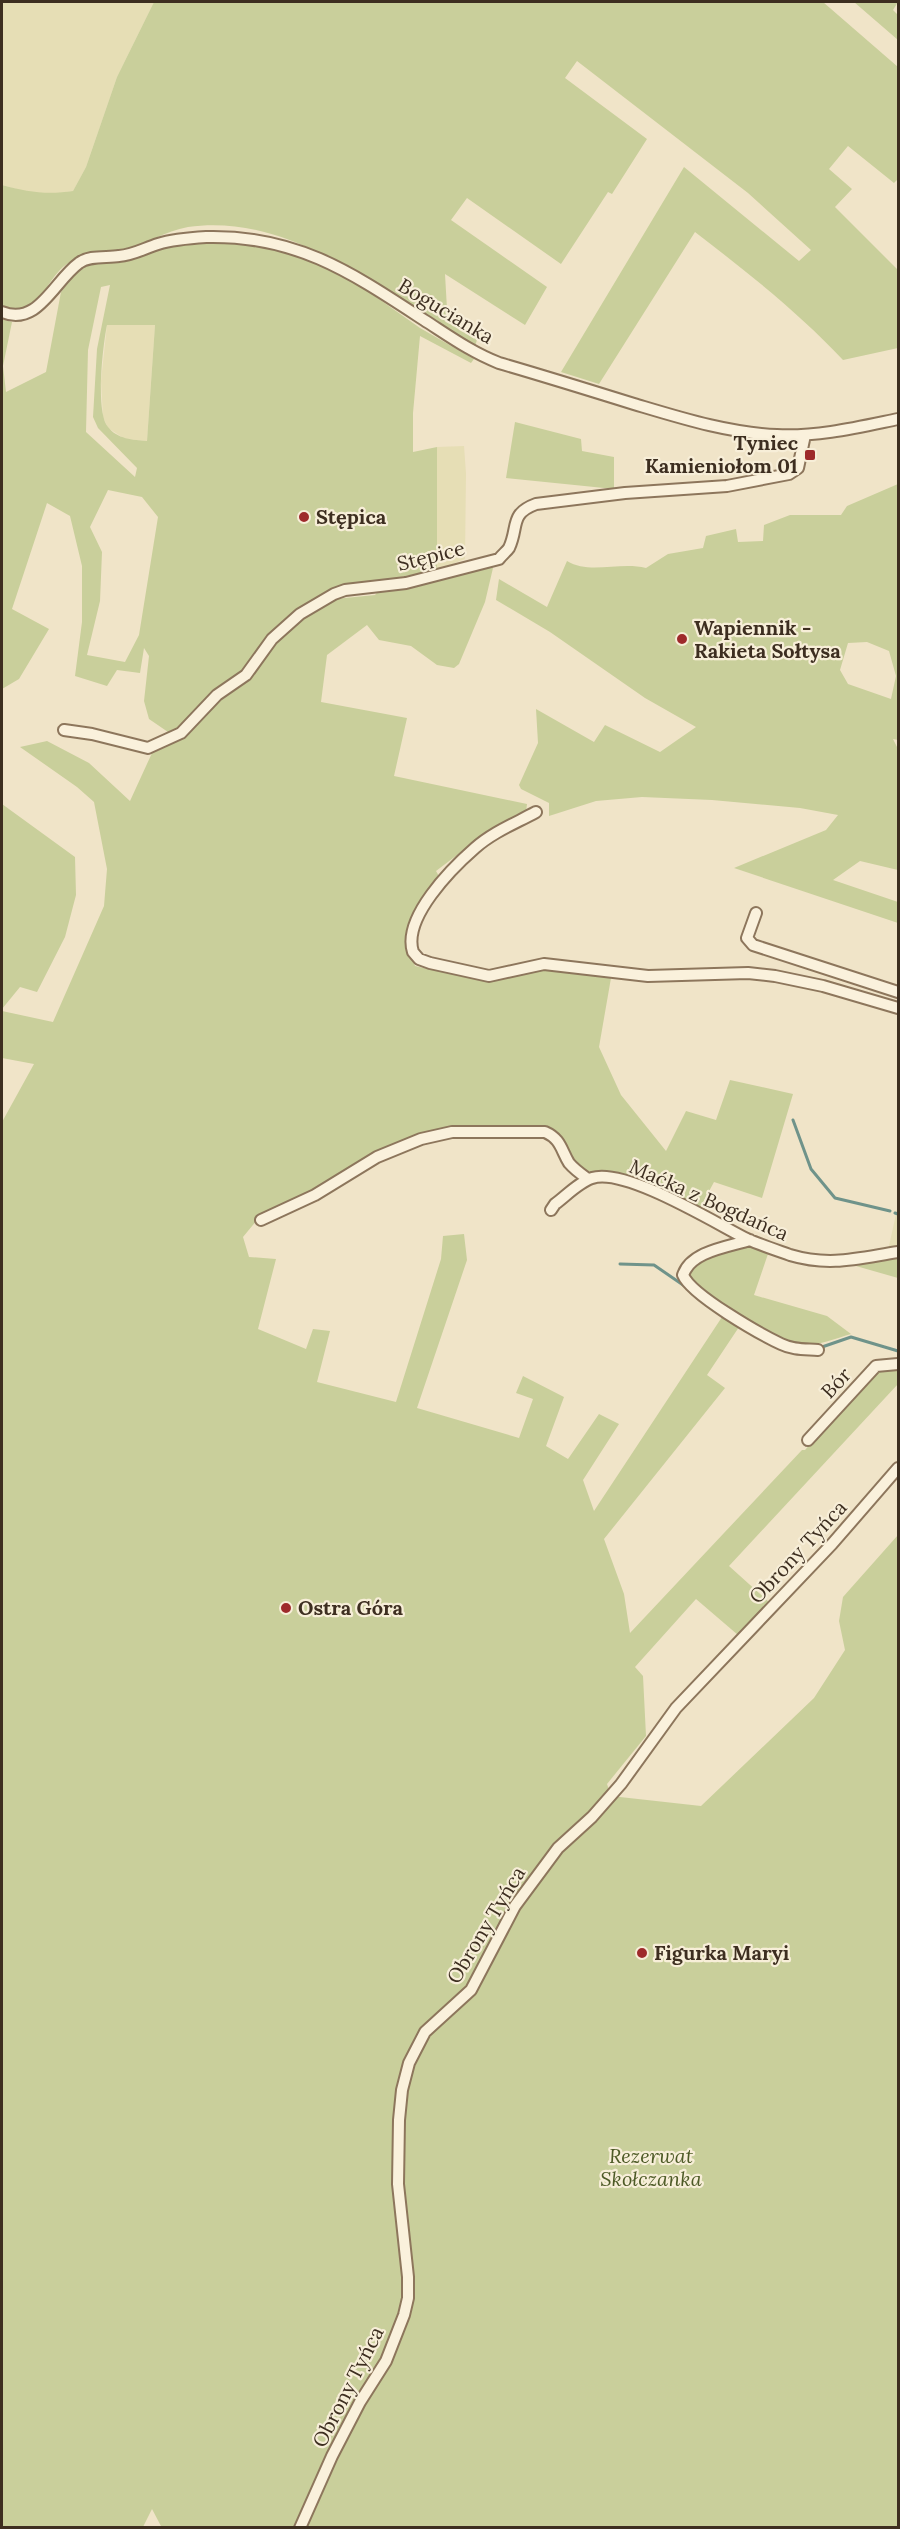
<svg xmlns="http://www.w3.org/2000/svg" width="900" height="2529" viewBox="0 0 900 2529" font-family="Lora,serif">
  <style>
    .farmland { fill: #e6deb5 }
    .green { fill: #c9cf9b; fill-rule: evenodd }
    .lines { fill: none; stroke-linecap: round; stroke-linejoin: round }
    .stream { stroke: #6f938a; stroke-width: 3 }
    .minor-casing { stroke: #8d765c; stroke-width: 14 }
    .minor { stroke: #faf1dc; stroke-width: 10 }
    .poi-dot { fill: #9e2a2b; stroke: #f7eed8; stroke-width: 2 }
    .labels { text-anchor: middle; stroke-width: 4.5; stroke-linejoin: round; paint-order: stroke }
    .street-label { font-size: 20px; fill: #3d2e20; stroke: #f7eed8 }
    .poi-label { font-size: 20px; font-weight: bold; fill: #3d2e20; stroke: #f7eed8; text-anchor: start }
    .park-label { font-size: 20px; font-style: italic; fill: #4d5a26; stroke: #f7eed8 }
  </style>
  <rect width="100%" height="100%" fill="#f0e4c8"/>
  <path class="farmland" d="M2 2H154L117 77 86 167 73 191 53 194 31 193 2 185Z
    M107 325H155L147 441 125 439 108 428 103 417 101 381Z
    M464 446 466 474 465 559 437 570V447Z
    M898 1205V1247L893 1248 889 1246Z"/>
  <path class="green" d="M154 2H823L898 67V179L894 183 848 146 829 169 852 189 835 207 898 270V348L843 360C798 312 747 272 695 232L599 384 561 372 684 167 799 261 811 250 748 193 577 61 565 78 647 139 612 194 608 192 561 264 467 198 451 220 547 287 525 325 445 274 447 309 477 340 475 346C385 299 298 212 188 227 165 231 146 244 124 251 105 257 85 253 67 264 44 279 39 323 2 306V185C27 192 47 195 73 191L86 167 117 77Z
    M854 2H898L893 10 898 15V40Z
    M187 240 268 244 307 258 345 275 420 328 474 359 471 363 420 336 413 413V452L437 447V570L333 590 275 641 308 615 335 599 375 595 381 588 487 564 493 568 485 602 459 664 454 668 437 665 411 646 379 640 367 625 327 655 321 702 407 718 394 776 527 804 526 812 490 830 436 871 440 878 422 904 406 944 415 966 487 982 513 977 544 964 611 978 599 1047 621 1095 666 1151 686 1111 716 1120 730 1080 793 1094 762 1198 714 1182 700 1208 636 1179 614 1173H593L581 1168 571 1155 559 1134 547 1127 497 1125 419 1133 371 1155 316 1189 262 1214 243 1237 249 1257 276 1259 258 1329 306 1349 313 1329 330 1331 317 1382 396 1402 441 1259 443 1236 464 1234 467 1260 417 1408 519 1438 533 1399 516 1393 523 1376 564 1397 546 1446 568 1459 599 1414 619 1424 583 1480 594 1511 722 1317 739 1327 707 1375 725 1388 604 1539 624 1594 630 1633 802 1450H805L877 1370H898V1384L729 1566 770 1603 738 1635 696 1599 635 1667 643 1676 646 1736 607 1784 611 1796 701 1806 814 1698 845 1650 839 1621 843 1597 898 1535V2527L162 2528 152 2509 143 2527H2V1122L34 1064 2 1058V1011L53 1022 104 906 107 869 94 802 77 787 20 747 47 741 89 763 130 801 152 753 166 747 168 732 149 719 144 701 149 656 144 648 140 673 117 670 107 686 75 676 82 622V566L70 516 47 503 12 609 49 629 19 679 2 689V319L12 322 3 366 6 392 46 372 61 292 75 274 88 265 127 261ZM110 285 97 349 93 417 98 428 137 468 135 477 86 432 88 350 101 287ZM107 325H155L147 441C133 440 117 439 108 427 95 412 103 344 107 325ZM108 490 142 497 158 517 139 635 125 662 87 655 100 601 102 552 90 527Z
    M515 422 581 439 582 451 614 457V489L506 478Z
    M898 484V740L893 739 898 749V870L860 861 833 880 898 902V923L734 868 826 830 838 815 800 808 712 800 642 797 596 801 549 816V803L521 789 519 785 538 743 536 709 594 742 605 725 660 752 696 727 645 698 550 632 496 600 499 579 547 607 567 561C590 575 620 561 646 568L668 554 703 548 706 536 736 529 738 542 763 541 764 525 790 515H841L847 506ZM867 642 889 651 896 676 891 699 848 684 840 670 848 643Z
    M2 804 75 857 76 895 65 937 37 992 20 987 2 1009Z
    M748 1245 769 1251 754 1295 827 1316 851 1334C834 1339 818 1346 801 1345 776 1344 703 1296 687 1276L697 1261Z
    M898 1255V1278L856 1266Z"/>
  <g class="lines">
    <path class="stream" d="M793 1120 811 1169 835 1198 890 1211
      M895 1213 898 1214
      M620 1264 654 1265 686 1287
      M822 1347 851 1337 898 1351"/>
    <defs>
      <path id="minor" d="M2 312C38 327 54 281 79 263 89 255 107 258 119 256 133 255 145 248 158 244 174 239 191 238 207 237 297 235 352 273 424 320 449 336 471 352 499 363 544 376 589 390 634 404 681 418 728 433 777 435 818 437 859 427 898 419
        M64 730 92 734 148 748 181 733 217 695 246 675 272 639 300 614 334 594 345 590 406 583 499 559C502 555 507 551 509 548 519 527 509 514 536 504L625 493 727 486 789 474 798 468 805 435
        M536 812C516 823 493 832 475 848 452 868 402 918 413 952L419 959 430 963 489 976 544 964 648 976 748 973 775 976 823 986 898 1008
        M756 913 747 938 753 945 898 992
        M551 1210 555 1204C566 1196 579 1182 592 1178 625 1167 715 1223 747 1239 761 1245 776 1250 790 1255 830 1267 859 1258 898 1252
        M261 1220 315 1195 377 1157 421 1139 452 1132H545C561 1139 561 1150 569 1163 575 1170 581 1174 588 1179
        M750 1240C728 1247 691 1251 683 1275 691 1295 760 1334 781 1344 793 1350 805 1349 818 1350
        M808 1440 876 1366 898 1364
        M300 2528 332 2456 360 2402 386 2361 404 2315 408 2298V2277L398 2184 399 2120 402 2090 409 2063 425 2032 471 1990 515 1906 558 1848 592 1817 621 1784 676 1708 832 1544 898 1468"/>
    </defs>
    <use href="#minor" class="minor-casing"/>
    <use href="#minor" class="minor"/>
  </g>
  <g class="poi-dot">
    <rect x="804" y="449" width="12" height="12" rx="3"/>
    <circle cx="304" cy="517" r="6"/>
    <circle cx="682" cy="639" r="6"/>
    <circle cx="286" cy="1608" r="6"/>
    <circle cx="642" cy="1953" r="6"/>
  </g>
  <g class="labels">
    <g class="street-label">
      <text transform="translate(446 311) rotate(31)" y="7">Bogucianka</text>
      <text transform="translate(431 556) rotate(-14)" y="7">Stępice</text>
      <text transform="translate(709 1200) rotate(24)" y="7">Maćka z Bogdańca</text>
      <text transform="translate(836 1383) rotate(-47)" y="7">Bór</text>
      <text transform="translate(798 1552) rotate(-47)" y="7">Obrony Tyńca</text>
      <text transform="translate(486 1925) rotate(-59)" y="7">Obrony Tyńca</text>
      <text transform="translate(348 2387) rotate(-63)" y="7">Obrony Tyńca</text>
    </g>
    <g class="poi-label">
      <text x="798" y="450" text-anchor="end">Tyniec<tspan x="798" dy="23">Kamieniołom 01</tspan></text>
      <text x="316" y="524">Stępica</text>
      <text x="694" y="635">Wapiennik -<tspan x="694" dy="23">Rakieta Sołtysa</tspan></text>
      <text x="298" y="1615">Ostra Góra</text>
      <text x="654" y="1960">Figurka Maryi</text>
    </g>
    <g class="park-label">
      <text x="651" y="2163">Rezerwat<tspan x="651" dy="23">Skołczanka</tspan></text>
    </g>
  </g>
  <rect width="900" height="2529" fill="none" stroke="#3d2e20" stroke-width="6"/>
</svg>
